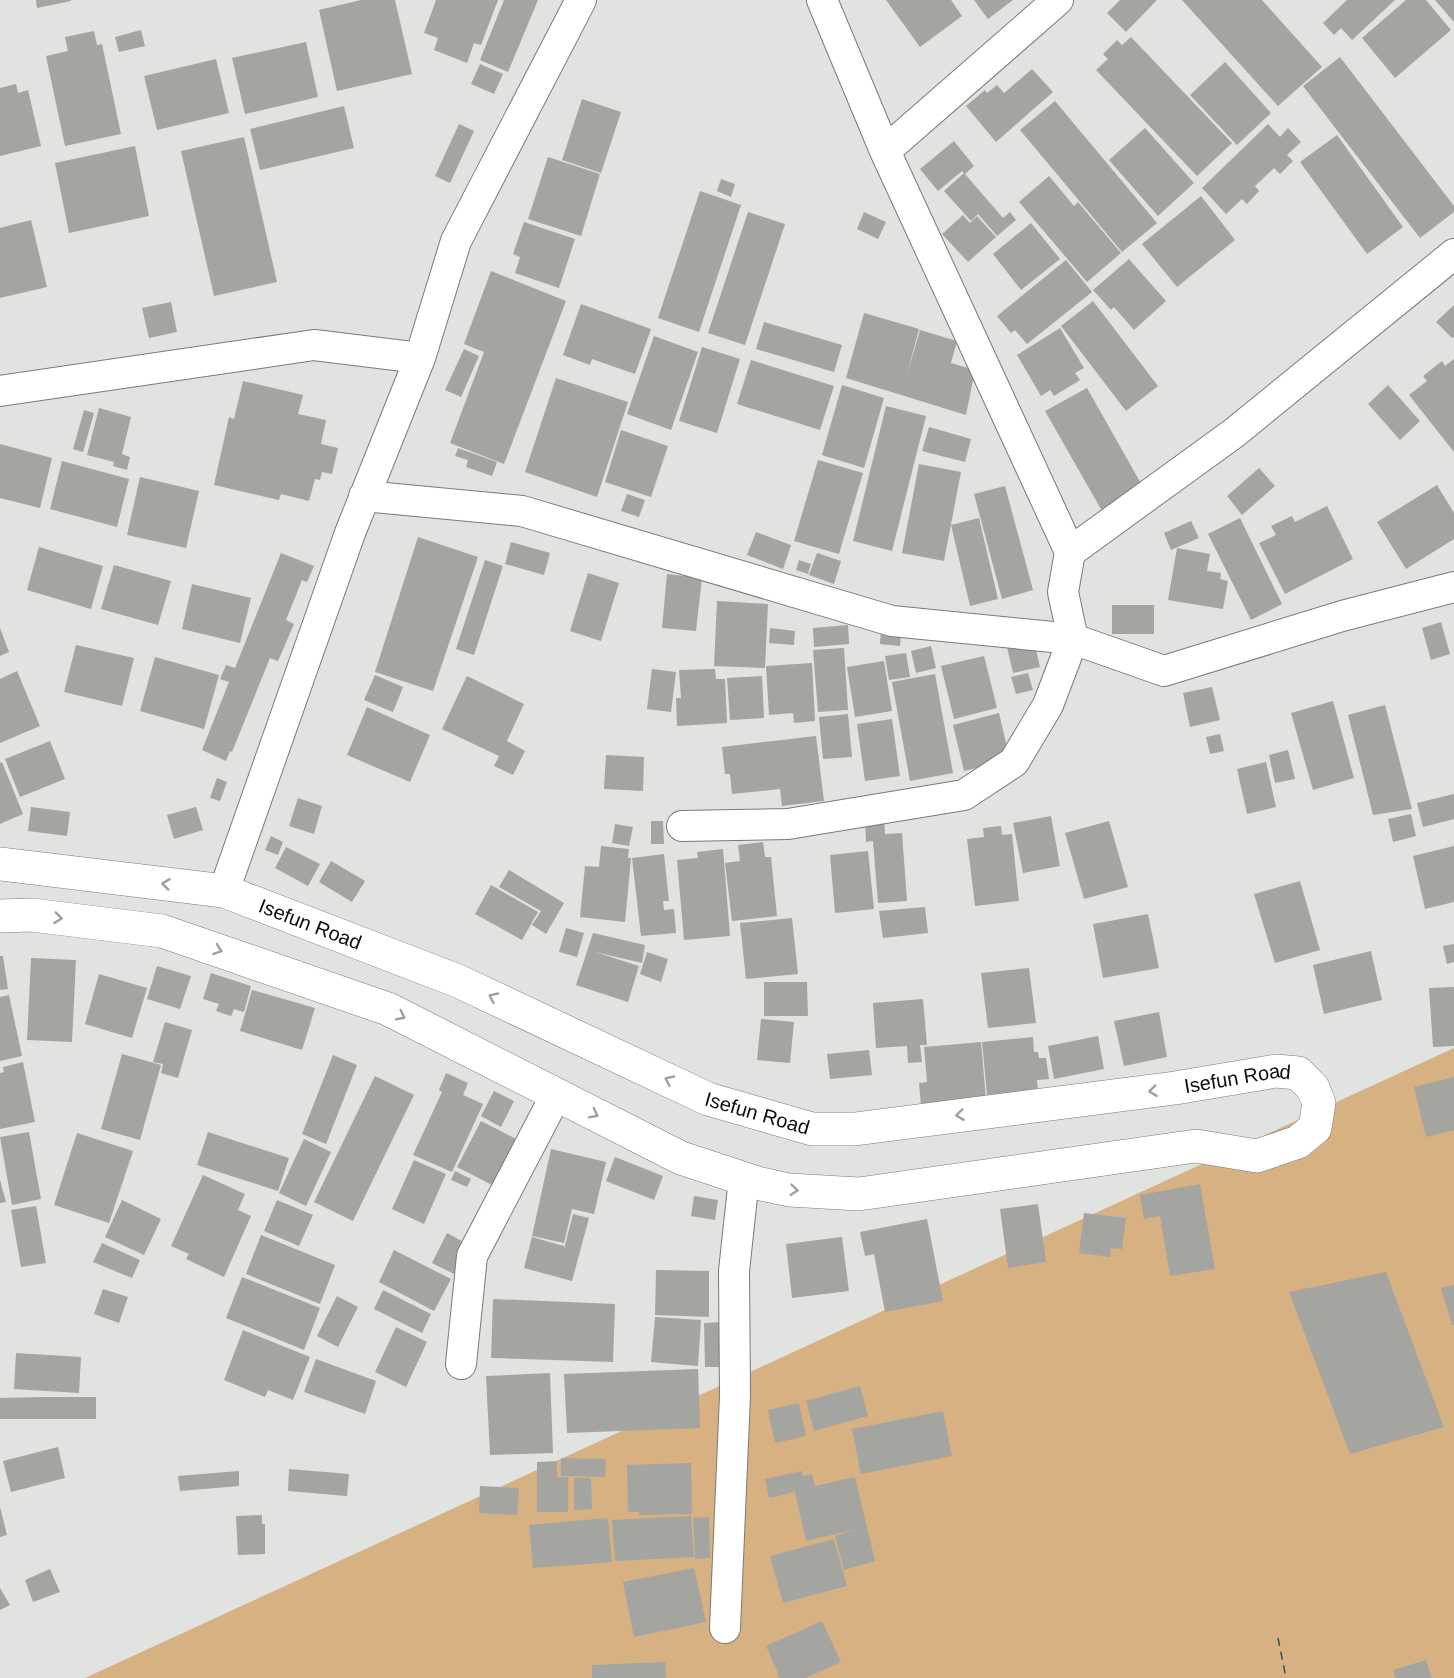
<svg xmlns="http://www.w3.org/2000/svg" width="1454" height="1678" viewBox="0 0 1454 1678" font-family="Arial,sans-serif">
  <style>
    .green { fill: #d7b182 }
    .lines { fill: none; stroke-linecap: round; stroke-linejoin: round }
    .ferry { stroke: #26585b; stroke-width: 1.5; stroke-dasharray: 8 6; stroke-linecap: butt }
    .building { fill: #a4a4a0 }
    .street-casing { stroke: #797b78; stroke-width: 32 }
    .secondary-casing { stroke: #797b78; stroke-width: 34 }
    .street { stroke: #fff; stroke-width: 30 }
    .secondary { stroke: #fff; stroke-width: 33 }
    .oneway { stroke: #9f9f9e }
    .labels { text-anchor: middle; stroke-width: 5; stroke-linejoin: round; paint-order: stroke }
    .street-label { font-size: 20px; fill: #0e0e0d; stroke: #eef0ed }
  </style>
  <rect width="100%" height="100%" fill="#e1e3e0"/>
  <path class="green" d="M1454 1048V1678H85Z"/>
  <g class="lines">
    <path class="ferry" d="M1278 1638 1286 1678"/>
  </g>
  <path class="building" d="M36 0H71V1L37 8Z
    M361 0H395L412 74 337 91 319 10Z
    M436 0H498L481 45 474 43 467 63 434 50 438 38 424 33Z
    M504 0H538L508 72 480 60Z
    M886 0H951L962 16 920 47Z
    M974 0H1013L988 19Z
    M1120 0H1157L1126 32 1107 13Z
    M1182 0H1262L1322 67 1278 106Z
    M1347 0H1395L1352 40 1341 28 1334 35 1323 23Z
    M1406 0H1426L1451 30 1395 78 1362 38Z
    M1435 0H1454V22Z
    M141 30 145 46 119 52 115 37Z
    M94 31 97 45 102 44 121 134 65 146 46 56 68 51 65 37Z
    M1131 37 1232 143 1197 176 1096 70 1108 59 1103 54 1117 40 1122 45Z
    M306 42 318 97 245 114 232 58Z
    M1340 57 1454 206V212L1420 238 1303 86Z
    M216 59 229 113 157 130 144 76Z
    M1225 62 1271 113 1237 145 1190 95Z
    M480 64 503 74 494 94 471 84Z
    M1032 69 1053 92 996 142 966 106 985 90 987 93 997 85 1004 93Z
    M16 84 18 93 28 90 41 146 0 156V88Z
    M582 99 621 112 601 173 562 160Z
    M1055 101 1157 223 1122 252 1020 130Z
    M344 106 354 148 260 170 250 129Z
    M459 124 474 131 450 183 435 176Z
    M1268 124 1280 137 1288 128 1301 142 1287 155 1293 161 1280 174 1274 168 1255 186 1259 191 1247 204 1242 199 1226 214 1202 188Z
    M1145 128 1194 183 1158 216 1109 160Z
    M1337 135 1403 227 1367 254 1300 162Z
    M244 137 277 282 214 296 181 151Z
    M954 141 974 166 965 174 1003 218 1010 212 1016 220 997 236 978 214 971 221 944 191 964 173 962 171 938 191 920 169Z
    M135 146 149 216 69 233 55 163Z
    M548 157 600 174 581 236 528 219Z
    M1049 176 1074 206 1078 202 1121 253 1087 282 1019 202Z
    M721 179 735 184 731 197 717 191Z
    M700 191 741 205 699 332 658 318Z
    M1201 196 1235 240 1177 287 1142 244Z
    M748 212 785 224 745 345 708 333Z
    M864 212 886 222 878 239 857 229Z
    M963 215 970 223 977 216 996 237 968 262 942 234Z
    M31 220 47 287 0 298V228Z
    M524 222 575 239 559 288 515 273 520 257 513 254Z
    M1031 223 1060 259 1021 290 993 254Z
    M1129 259 1166 301 1134 330 1114 307 1111 310 1093 290Z
    M1066 260 1092 292 1027 344 1015 330 1011 333 997 316Z
    M491 271 566 301 504 464 450 443 484 352 464 344Z
    M1093 301 1158 386 1126 411 1061 326Z
    M171 302 177 332 149 338 142 308Z
    M581 304 651 329 635 374 592 359 590 365 563 355Z
    M1454 305V337L1452 338 1436 322Z
    M864 313 919 329 906 378 920 330 957 341 951 363 975 370 966 415 846 378Z
    M764 322 842 345 834 372 756 349Z
    M1060 328 1084 368 1075 373 1080 380 1054 396 1050 390 1041 396 1017 355Z
    M654 336 698 352 671 430 627 414Z
    M702 347 740 359 717 433 679 421Z
    M464 349 479 356 461 397 445 390Z
    M1454 359V452L1409 395 1427 381 1423 376 1442 361 1445 366Z
    M751 360 834 386 820 430 737 404Z
    M556 378 628 402 597 497 525 472Z
    M243 381 303 395 298 414 326 420 321 444 338 448 332 474 322 472 320 480 315 479 309 501 281 494 279 500 214 485 229 417 234 419Z
    M842 385 884 398 864 468 822 455Z
    M1388 385 1420 421 1400 440 1368 404Z
    M1087 388 1143 487 1102 511 1045 411Z
    M886 406 926 416 892 551 853 541Z
    M99 408 131 417 122 454 130 457 127 470 113 466 114 462 87 455Z
    M84 410 94 413 83 452 73 449Z
    M929 427 971 439 965 462 922 451Z
    M621 430 668 446 651 497 605 482Z
    M0 444 52 458 40 508 0 498Z
    M458 448 497 462 492 476 466 467 468 460 455 456Z
    M818 460 863 473 839 554 794 541Z
    M62 461 129 479 117 527 50 509Z
    M919 464 961 472 944 561 902 553Z
    M1259 468 1275 486 1242 515 1227 496Z
    M140 477 199 491 186 548 127 535Z
    M1437 485 1454 513V539L1406 569 1377 522Z
    M1005 486 1033 590 1002 599 974 494Z
    M627 494 645 500 639 517 621 511Z
    M1327 506 1353 559 1285 594 1259 543 1276 535 1271 526 1292 516 1295 522Z
    M979 518 998 599 970 606 951 525Z
    M1240 518 1282 604 1251 620 1208 534Z
    M1191 521 1199 538 1171 550 1164 533Z
    M756 532 791 545 783 569 747 555Z
    M418 537 478 557 433 691 375 672Z
    M511 542 550 553 544 575 505 564Z
    M39 547 103 566 91 609 27 590Z
    M1177 548 1210 554 1207 571 1221 573 1220 579 1228 581 1223 609 1168 600Z
    M281 553 314 566 307 582 302 580 286 620 294 624 278 661 270 658 232 752 230 751 226 761 202 750 229 682 220 679 226 665 235 668Z
    M817 553 841 561 834 584 809 575Z
    M485 560 503 566 474 655 456 649Z
    M799 560 811 564 808 574 796 570Z
    M114 565 171 581 158 625 101 609Z
    M588 573 619 583 601 641 570 631Z
    M667 574 702 578 696 631 662 628Z
    M192 584 251 598 240 643 182 629Z
    M717 601 768 604 765 668 714 666Z
    M1112 605H1154V634H1112Z
    M1441 622 1450 654 1431 660 1422 628Z
    M848 625 849 644 814 647 813 628Z
    M0 628 9 652 0 656Z
    M770 628 795 631 794 645 769 643Z
    M881 630 901 633 900 646 880 644Z
    M1034 641 1040 667 1013 673 1007 647Z
    M76 645 134 658 122 706 64 692Z
    M931 646 936 668 916 673 911 651Z
    M844 648 848 710 818 712 813 650Z
    M906 653 910 677 889 680 885 656Z
    M984 656 997 708 954 719 941 666Z
    M155 657 219 675 204 729 140 711Z
    M884 661 892 711 855 717 847 667Z
    M812 663 815 721 794 723 793 713 769 715 766 666Z
    M652 669 676 672 671 712 647 709Z
    M715 669 716 679H725L727 723 677 726 676 698H681L679 670Z
    M17 671 40 726 0 743V679Z
    M1028 673 1033 690 1016 694 1011 677Z
    M935 674 953 773 910 781 892 682Z
    M375 675 403 687 393 712 364 700Z
    M467 676 524 704 507 741 525 751 513 775 494 766 499 756 442 729Z
    M762 676 764 718 730 720 727 678Z
    M1212 687 1220 720 1190 727 1183 693Z
    M1333 701 1354 778 1313 790 1291 713Z
    M1385 705 1412 809 1373 815 1348 715Z
    M367 707 430 735 410 782 347 755Z
    M999 713 1010 760 964 771 953 725Z
    M848 714 852 757 823 759 819 717Z
    M892 719 900 776 865 781 857 724Z
    M1220 734 1224 751 1210 754 1206 737Z
    M816 736 824 801 782 806 780 789 732 794 730 774H725L722 747Z
    M50 741 65 779 20 797 5 759Z
    M1288 750 1295 779 1275 783 1269 755Z
    M606 755 644 757 643 791 604 789Z
    M2 762 23 814 0 824V763Z
    M1266 762 1276 807 1247 814 1237 769Z
    M217 778 227 782 220 801 210 798Z
    M1454 794V819L1423 827 1417 803Z
    M298 798 322 806 314 834 289 826Z
    M31 807 70 812 67 836 28 831Z
    M196 807 203 830 174 839 167 815Z
    M1411 814 1416 836 1393 842 1388 819Z
    M884 816 885 834 902 833 907 901 878 903 873 841 866 842 865 817Z
    M1051 816 1060 866 1023 873 1013 823Z
    M651 821H663L664 844H651Z
    M1109 821 1128 887 1084 899 1065 833Z
    M615 824 633 827 629 846 612 843Z
    M1001 826 1002 835 1012 834 1019 901 975 906 967 839 984 837 983 828Z
    M271 836 283 842 278 855 265 850Z
    M763 842 765 857H771L777 916 732 921 725 863 740 861 738 845Z
    M601 846 629 849 628 858H631L625 922 580 917 585 866 599 867Z
    M1454 846V902L1425 909 1413 856Z
    M286 847 320 864 308 886 275 868Z
    M723 849 730 936 684 940 677 860 698 858 697 852Z
    M868 851 874 909 835 913 830 855Z
    M664 854 669 901H663L664 910 674 909 676 933 641 936 632 858Z
    M331 861 365 881 352 902 319 882Z
    M509 870 564 903 546 934 532 925 541 911 499 887Z
    M1300 881 1320 950 1275 963 1254 894Z
    M491 885 538 912 522 940 475 914Z
    M925 907 928 933 883 938 879 911Z
    M1148 914 1159 968 1103 978 1093 924Z
    M792 918 798 974 746 979 740 923Z
    M566 928 584 933 577 957 559 952Z
    M593 933 645 945 642 963 595 952 639 966 628 1002 576 985Z
    M1454 944V962L1447 964 1443 946Z
    M1371 951 1382 1000 1324 1014 1313 965Z
    M647 952 668 959 661 982 640 974Z
    M0 956H3L8 989 0 990Z
    M31 958 76 960 72 1042 27 1040Z
    M157 966 191 976 180 1009 147 999Z
    M1029 968 1036 1023 988 1028 981 973Z
    M211 973 251 986 244 1012 234 1009 231 1016 216 1011 219 1004 203 999Z
    M99 974 147 988 132 1038 85 1024Z
    M764 982H807L808 1016H764Z
    M1454 987V1046L1433 1047 1429 988Z
    M252 990 315 1008 302 1050 240 1031Z
    M9 995 22 1056 0 1061V997Z
    M923 999 927 1045H920L922 1062 908 1063 907 1046 876 1048 873 1003Z
    M1159 1012 1167 1057 1124 1066 1114 1021Z
    M761 1019 794 1022 790 1063 757 1060Z
    M165 1022 192 1030 178 1078 161 1073 163 1064 153 1062Z
    M1098 1036 1104 1069 1054 1079 1048 1046Z
    M1033 1037 1034 1052H1038L1039 1058H1046L1049 1079 1037 1080 1038 1090 987 1095 982 1042Z
    M981 1042 986 1099 921 1105 919 1083 927 1082 924 1047Z
    M869 1050 872 1075 830 1079 827 1054Z
    M122 1054 161 1065 140 1140 101 1129Z
    M333 1055 357 1065 326 1144 302 1134Z
    M23 1062 35 1122 0 1129V1073L4 1072 3 1067Z
    M446 1073 468 1083 463 1095 483 1104 452 1172 413 1155 442 1092 439 1090Z
    M375 1076 414 1095 353 1221 314 1202Z
    M1454 1077V1130L1426 1137 1414 1087Z
    M494 1091 514 1101 501 1127 481 1116Z
    M481 1121 520 1141 496 1187 457 1167Z
    M29 1132 41 1199 12 1205 0 1137Z
    M208 1132 289 1158 278 1191 197 1165Z
    M77 1133 133 1151 109 1223 54 1205Z
    M304 1139 331 1152 306 1206 279 1193Z
    M551 1149 606 1162 594 1214 572 1209 564 1243 532 1236Z
    M615 1157 663 1176 654 1200 606 1181Z
    M414 1160 446 1174 424 1224 392 1209Z
    M455 1171 471 1179 467 1187 451 1180Z
    M203 1175 245 1194 238 1210 251 1216 224 1277 186 1259 189 1254 171 1246Z
    M0 1180 6 1202 0 1203Z
    M1200 1184 1215 1269 1170 1276 1160 1216 1144 1219 1140 1195Z
    M694 1196 718 1200 715 1220 691 1216Z
    M122 1200 161 1219 144 1255 105 1237Z
    M277 1200 313 1215 299 1246 264 1231Z
    M1038 1204 1046 1262 1008 1268 1000 1209Z
    M36 1206 46 1263 21 1267 11 1210Z
    M1084 1213 1126 1218 1122 1249 1111 1248 1110 1257 1079 1253Z
    M573 1214 589 1218 572 1281 524 1268 532 1237 564 1246V1249Z
    M927 1219 943 1301 885 1312 874 1254 865 1256 860 1232Z
    M447 1233 469 1245 454 1274 432 1263Z
    M261 1235 335 1265 320 1304 246 1274Z
    M842 1237 849 1291 792 1298 786 1244Z
    M102 1243 140 1260 132 1278 93 1262Z
    M394 1250 451 1279 434 1311 379 1282Z
    M656 1270 709 1271V1317L655 1315Z
    M1386 1272 1444 1427 1350 1454 1289 1292Z
    M242 1277 320 1308 304 1350 226 1318Z
    M1454 1285V1325H1452L1441 1288Z
    M103 1289 128 1297 119 1323 94 1314Z
    M383 1290 431 1314 422 1333 374 1309Z
    M337 1296 358 1307 338 1347 317 1336Z
    M493 1299 615 1304 613 1362 491 1358Z
    M655 1317 701 1320 698 1366 651 1362Z
    M720 1322 721 1367H705L704 1323Z
    M396 1327 427 1342 406 1387 375 1372Z
    M243 1330 310 1357 293 1400 268 1390 265 1397 224 1380Z
    M16 1353 81 1357 79 1393 14 1389Z
    M316 1359 376 1381 365 1414 304 1392Z
    M698 1369 700 1428 567 1433 564 1374Z
    M550 1373 553 1453 490 1455 486 1376Z
    M860 1386 868 1416 814 1431 806 1401Z
    M42 1397H96V1419H0V1398Z
    M799 1403 806 1436 775 1443 768 1410Z
    M943 1411 952 1456 861 1474 852 1429Z
    M58 1447 65 1478 11 1492 3 1461Z
    M561 1458 606 1459 605 1477 561 1476Z
    M557 1461V1477H568V1512H537V1462Z
    M691 1463 692 1514 639 1515V1512H628L627 1465Z
    M289 1469 349 1474 347 1496 288 1491Z
    M239 1471V1486L180 1491 178 1476Z
    M802 1471 803 1476 812 1474 815 1486 855 1477 875 1561 844 1570 835 1536 857 1529 806 1541 795 1492 769 1498 765 1479Z
    M574 1478H591L592 1509 574 1510Z
    M480 1486 519 1488 517 1515 479 1513Z
    M0 1507 7 1535 0 1537Z
    M262 1515V1524H265V1554L238 1555 236 1516Z
    M691 1516 694 1557 615 1561 612 1520Z
    M709 1517 710 1558 695 1559 693 1518Z
    M608 1518 612 1562 533 1568 529 1525Z
    M834 1539 847 1586 783 1603 770 1556Z
    M694 1568 706 1622 634 1637 623 1582Z
    M50 1569 60 1592 33 1602 25 1580Z
    M0 1588 10 1605 0 1610Z
    M822 1621 841 1662 806 1678H780L766 1646Z
    M1426 1660 1432 1678H1396L1393 1670Z
    M665 1662 666 1678H592V1665Z"/>
  <g class="lines">
    <defs>
      <path id="street" d="M822 0 885 151 1070 552
        M885 151 1058 0
        M0 391 314 345 420 358
        M364 496 522 511 892 621 1073 639 1164 671 1342 616 1454 587
        M682 826 788 824 964 795 1014 762 1048 705 1073 639 1063 592 1070 552 1234 433 1454 254
        M224 891 350 533 420 358 456 241 581 0
        M461 1364 472 1256 556 1095
        M725 1628 735 1396 734 1271 744 1178"/>
      <g id="secondary">
        <path id="s1" d="M0 864 224 891 458 981 708 1099 812 1129H855L1175 1088 1276 1071 1298 1073 1313 1088 1319 1103 1315 1128 1298 1142 1257 1156 1196 1146 859 1194 789 1190 757 1183 681 1158 388 1009 162 931 32 915 0 916"/>
      </g>
    </defs>
    <use href="#street" class="street-casing"/>
    <use href="#secondary" class="secondary-casing"/>
    <use href="#street" class="street"/>
    <use href="#secondary" class="secondary"/>
  </g>
  <defs><path id="oneway-chevron" d="M-2-3.5L2.5 0L-2 3.5" fill="none" stroke-width="1.6" stroke-linecap="round" stroke-linejoin="round" transform="scale(1.5)"/></defs>
  <g class="oneway">
    <use href="#oneway-chevron" transform="translate(166 884) rotate(-173)"/>
    <use href="#oneway-chevron" transform="translate(58 918) rotate(7)"/>
    <use href="#oneway-chevron" transform="translate(218 950) rotate(19)"/>
    <use href="#oneway-chevron" transform="translate(493 997) rotate(-155)"/>
    <use href="#oneway-chevron" transform="translate(401 1016) rotate(27)"/>
    <use href="#oneway-chevron" transform="translate(669 1080) rotate(-155)"/>
    <use href="#oneway-chevron" transform="translate(1153 1091) rotate(173)"/>
    <use href="#oneway-chevron" transform="translate(594 1114) rotate(27)"/>
    <use href="#oneway-chevron" transform="translate(960 1115) rotate(173)"/>
    <use href="#oneway-chevron" transform="translate(794 1190) rotate(5)"/>
  </g>
  <g class="labels">
    <g class="street-label">
      <text dy="7" stroke="none"><textPath href="#s1" startOffset="318">Isefun Road</textPath></text>
      <text dy="7" stroke="none"><textPath href="#s1" startOffset="1290">Isefun Road</textPath></text>
      <text dy="7" stroke="none"><textPath href="#s1" startOffset="804">Isefun Road</textPath></text>
    </g>
  </g>
</svg>
